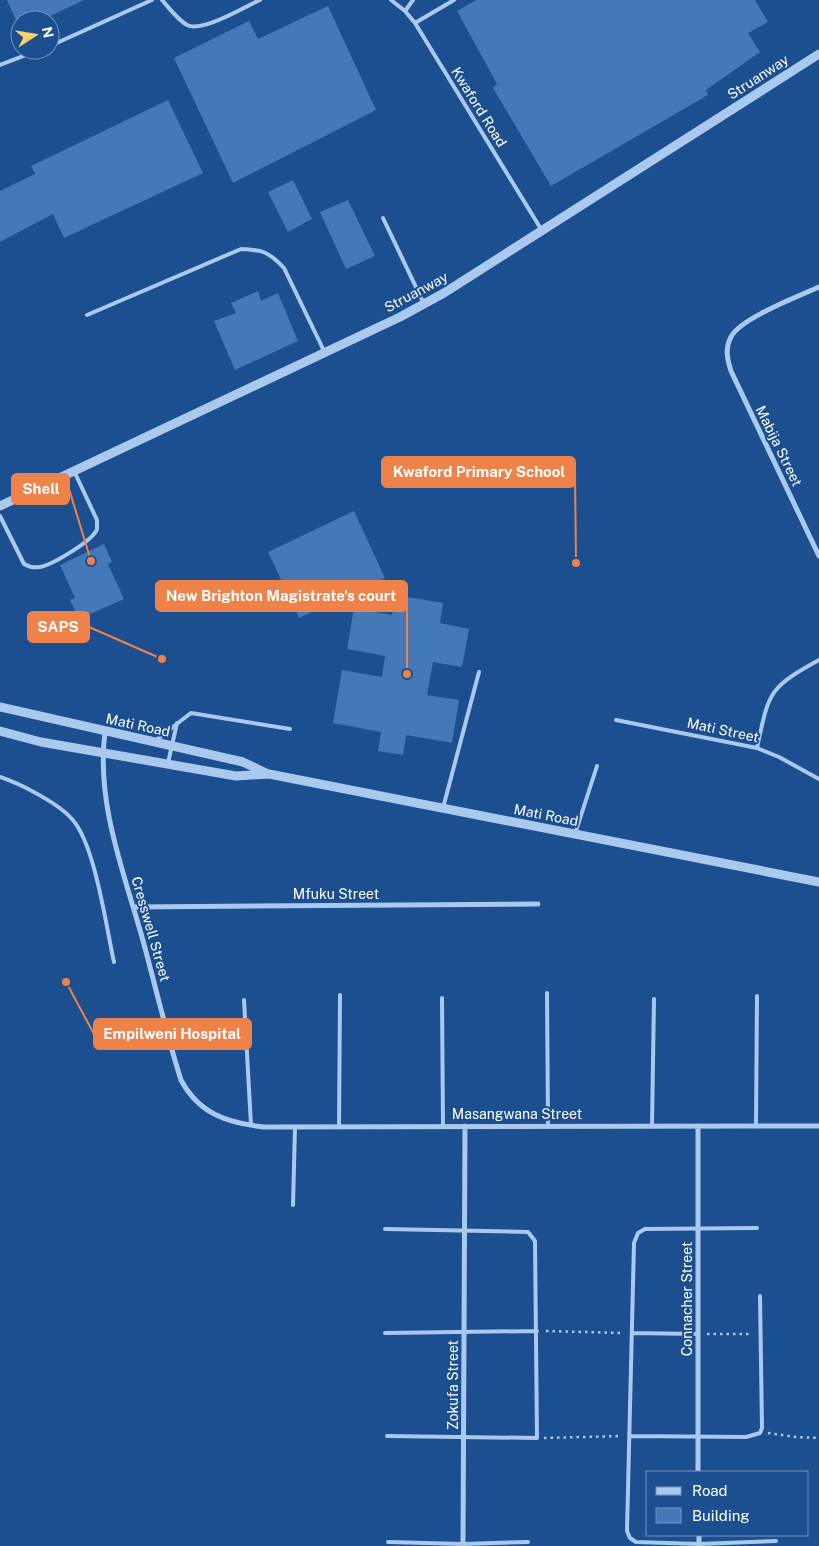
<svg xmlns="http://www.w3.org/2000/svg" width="819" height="1546" viewBox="0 0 819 1546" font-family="'Public Sans',sans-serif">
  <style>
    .building { fill: #4478b7 }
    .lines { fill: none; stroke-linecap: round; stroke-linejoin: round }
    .path { stroke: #a9c9ee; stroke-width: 2.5; stroke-dasharray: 2.5 4; stroke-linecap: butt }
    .service { stroke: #a9c9ee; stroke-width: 4 }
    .minor { stroke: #a9c9ee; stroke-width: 5 }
    .tertiary { stroke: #a9c9ee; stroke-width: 9 }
    .labels { text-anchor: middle; stroke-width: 4; stroke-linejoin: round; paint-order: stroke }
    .street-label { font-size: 14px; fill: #fff; stroke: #1b4f8f }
    .leader { fill: none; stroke: #ee8249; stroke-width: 2 }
    .callout-dot { fill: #ee8249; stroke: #1b4f8f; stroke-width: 2 }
    .callout { fill: #ee8249; stroke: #ee8249; stroke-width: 2 }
    .callout-label { font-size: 15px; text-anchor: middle; font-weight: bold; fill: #fff }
  </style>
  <rect width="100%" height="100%" fill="#1b4f8f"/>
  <path class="building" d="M7 0H84L42 20H16Z
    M476 0H755L768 22 748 33 760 52 706 90 708 95 551 186 493 88 497 84 457 11Z
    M328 6 376 110 233 183 174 58 249 21 258 39Z
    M168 100 203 173 64 238 53 214 0 242V191L35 174 31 166Z
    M293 180 312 219 288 232 268 192Z
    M348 200 375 256 346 269 320 212Z
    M258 291 261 301 278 293 298 341 235 370 214 321 236 313 231 303Z
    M354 511 385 578 299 618 268 552Z
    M104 544 112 562 108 564 124 599 79 619 70 600 75 598 60 565Z
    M395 595 443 603 440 623 469 629 462 667 433 662 427 695 459 700 452 743 406 735 403 755 378 751 381 732 333 723 342 670 382 677 385 656 347 649 354 608 392 615Z"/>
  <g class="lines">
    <path class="path" d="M546 1331 623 1333
      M707 1334H752
      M768 1433 796 1437 819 1438
      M544 1438 621 1436"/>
    <path class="service" d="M162 0C169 8 178 20 187 25 202 33 244 7 260 0
      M391 0 405 11 415 23 541 229
      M405 11 413 0
      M415 23 454 0
      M50 46 152 0
      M0 65 39 50
      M383 218 424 304
      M87 315 241 249C262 250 268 251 284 268L325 353
      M0 516 24 564C29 567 34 568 40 567 52 565 94 540 97 529V520L74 471
      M616 720 757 748 779 757 819 779
      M156 740 191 713 290 729
      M757 748C769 692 768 688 819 660
      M168 763 177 723
      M0 777C21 784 58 803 72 819 95 844 106 926 114 962
      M443 808 479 672
      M575 834 597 766
      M547 993 548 1125
      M442 998 443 1126
      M244 1000 251 1125
      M652 1126 654 999
      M756 1126 757 996
      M339 1127 340 995
      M293 1205 295 1127
      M757 1228 645 1229 638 1233 634 1243 627 1531 630 1538 636 1542 699 1544 776 1541
      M385 1229 528 1232 535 1241 537 1438 387 1436
      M385 1333 537 1331
      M632 1333 698 1334
      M630 1436 746 1437 760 1433 762 1428 760 1296
      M388 1542 463 1544 528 1542"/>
    <path class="minor" d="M819 287C799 296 739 319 731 337 725 348 727 359 731 371L819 556
      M105 732C96 802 123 870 142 937 155 984 166 1033 181 1080 199 1114 228 1123 264 1127L819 1126
      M134 907 538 904
      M698 1472V1126
      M699 1535V1546
      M463 1546 465 1126"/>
    <path class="tertiary" d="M0 506 400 317 444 293 819 54
      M0 707 243 762 266 773
      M0 731 41 742 236 776 269 774 819 882"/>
  </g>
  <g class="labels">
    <g class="street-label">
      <text transform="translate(758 77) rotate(-33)" y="5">Struanway</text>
      <text transform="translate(479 107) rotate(58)" y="5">Kwaford Road</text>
      <text transform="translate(416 292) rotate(-28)" y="5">Struanway</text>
      <text transform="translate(779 446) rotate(64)" y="5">Mabija Street</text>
      <text transform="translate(138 725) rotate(12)" y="5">Mati Road</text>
      <text transform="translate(723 730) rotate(12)" y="5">Mati Street</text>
      <text transform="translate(546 815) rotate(11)" y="5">Mati Road</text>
      <text x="336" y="899">Mfuku Street</text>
      <text transform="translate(151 929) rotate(74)" y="5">Cresswell Street</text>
      <text x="517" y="1119">Masangwana Street</text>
      <text transform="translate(687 1299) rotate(-90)" y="5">Connacher Street</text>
      <text transform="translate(453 1385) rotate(-90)" y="5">Zokufa Street</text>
    </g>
  </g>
  <path class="leader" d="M576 563L575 472M91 561L69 489M407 674L407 596M162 659L89 627M66 982L94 1034"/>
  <g class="callout-dot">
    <circle cx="576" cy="563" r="5"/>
    <circle cx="91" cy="561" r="5"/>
    <circle cx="407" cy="674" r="5"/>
    <circle cx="162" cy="659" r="5"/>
    <circle cx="66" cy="982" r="5"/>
  </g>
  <g class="callout">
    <rect x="382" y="457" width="193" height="30" rx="5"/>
    <rect x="12" y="474" width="57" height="30" rx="5"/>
    <rect x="156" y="581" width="251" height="30" rx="5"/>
    <rect x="28" y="612" width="61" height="30" rx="5"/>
    <rect x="94" y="1019" width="157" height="30" rx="5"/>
  </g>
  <g class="callout-label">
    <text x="479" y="477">Kwaford Primary School</text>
    <text x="41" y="494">Shell</text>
    <text x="281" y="601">New Brighton Magistrate's court</text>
    <text x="58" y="632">SAPS</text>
    <text x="172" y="1039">Empilweni Hospital</text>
  </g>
  <rect x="646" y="1471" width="162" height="65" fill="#1b4f8f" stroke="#7695bc"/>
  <rect x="656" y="1487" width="25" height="8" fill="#a9c9ee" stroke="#7695bc"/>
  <text x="692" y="1496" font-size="15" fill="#ffffff">Road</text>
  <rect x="656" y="1508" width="25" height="15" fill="#4478b7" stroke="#7695bc"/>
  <text x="692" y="1521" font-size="15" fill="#ffffff">Building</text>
  <g transform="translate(35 35) rotate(78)"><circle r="24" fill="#1b4f8f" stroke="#7695bc"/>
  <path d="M0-4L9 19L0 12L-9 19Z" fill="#ffd166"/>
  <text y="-8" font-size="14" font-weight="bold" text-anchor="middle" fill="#ffffff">N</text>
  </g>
</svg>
